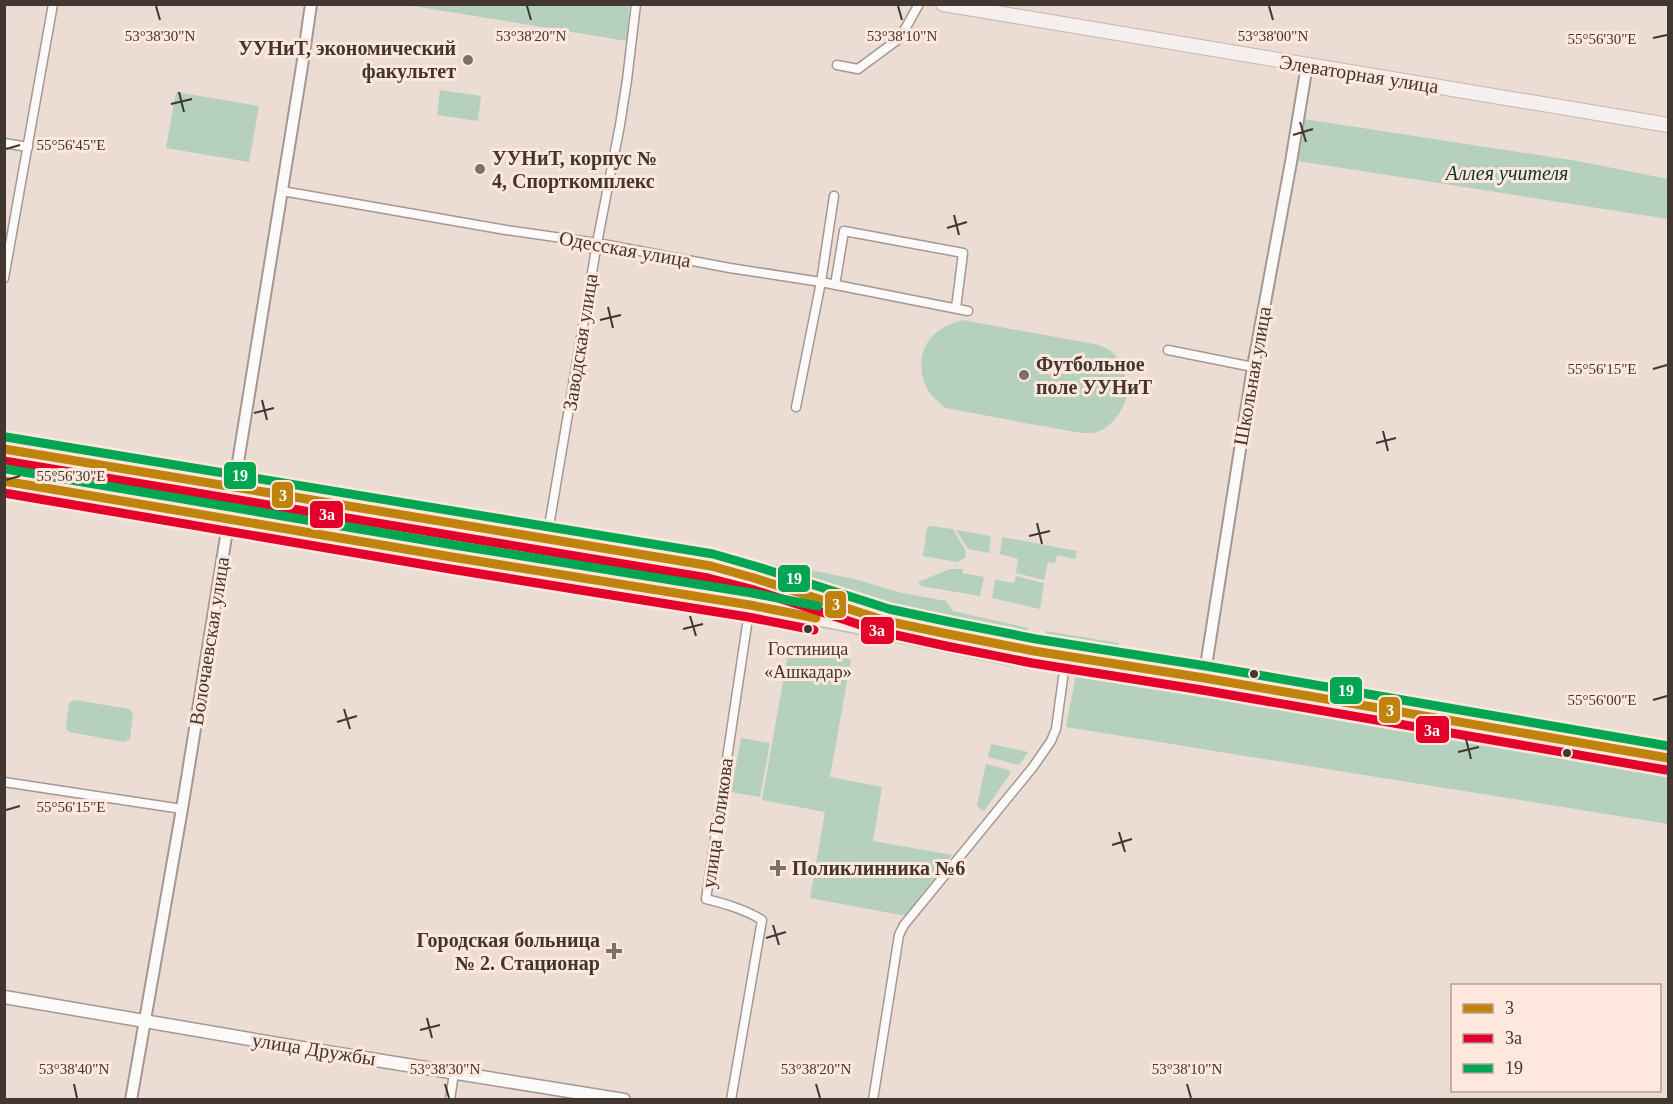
<svg xmlns="http://www.w3.org/2000/svg" width="1673" height="1104" viewBox="0 0 1673 1104" font-family="Georgia,serif">
  <style>
    .green { fill: #b5d0bc }
    .lines { fill: none; stroke-linecap: round; stroke-linejoin: round }
    .minor-casing { stroke: #a49893; stroke-width: 11 }
    .tertiary-casing { stroke: #a49893; stroke-width: 14 }
    .secondary-casing { stroke: #a49893; stroke-width: 15 }
    .primary-casing { stroke: #c5b7b2; stroke-width: 16 }
    .minor { stroke: #fcfaf9; stroke-width: 8 }
    .tertiary { stroke: #fcfaf9; stroke-width: 10 }
    .secondary { stroke: #fcfaf9; stroke-width: 12 }
    .primary { stroke: #f5f0ee; stroke-width: 14 }
    .bus-1-casing { stroke: #fee7dc; stroke-width: 14 }
    .bus-2-casing { stroke: #fee7dc; stroke-width: 14 }
    .bus-3-casing { stroke: #fee7dc; stroke-width: 14 }
    .bus-1 { stroke: #c0840e; stroke-width: 9 }
    .bus-2 { stroke: #e4002b; stroke-width: 9 }
    .bus-3 { stroke: #00a651; stroke-width: 9 }
    .ticks { fill: none; stroke: #413630; stroke-width: 2 }
    .poi-dot { fill: #7c7069; stroke: #fee7dc; stroke-width: 2 }
    .bus-dot { fill: #413630; stroke: #fee7dc; stroke-width: 2 }
    .labels { text-anchor: middle; stroke-width: 6; stroke-linejoin: round; paint-order: stroke }
    .bus-label { font-size: 18px; fill: #413630; stroke: #fee7dc }
    .poi-label { font-size: 20px; font-weight: bold; fill: #413630; stroke: #fee7dc; text-anchor: start }
    .street-label { font-size: 20px; fill: #413630; stroke: #fee7dc }
    .park-label { font-size: 20px; font-style: italic; fill: #063625; stroke: #fee7dc }
    .ticks-label { font-size: 15px; text-anchor: middle; fill: #413630; stroke: #fee7dc; stroke-width: 6; stroke-linejoin: round; paint-order: stroke }
    .line-badge { stroke: #fee7dc; stroke-width: 2 }
    .badge-label { font-size: 16px; text-anchor: middle; font-weight: bold; fill: #fff }
  </style>
  <rect width="100%" height="100%" fill="#ebdcd4"/>
  <path class="green" d="M407 5H629L627 41Z
    M440 90 481 96 478 121 437 115Z
    M176 92 259 106 249 162 166 148Z
    M1304 119 1577 161 1668 179V219L1298 161Z
    M962 320 1099 345C1103 347 1108 349 1111 351 1120 358 1125 373 1127 384 1130 403 1113 430 1092 433 1076 434 1058 428 1042 426 1010 420 978 414 946 408 941 404 936 400 932 396 917 377 917 347 937 332 944 326 954 323 962 320Z
    M4 455 215 490 218 495 219 503 211 511 5 475Z
    M251 496 710 574 723 580 721 592 710 595 246 519Z
    M929 526 953 529 966 551 965 558 957 562 923 556 927 529Z
    M956 530 991 536 989 553 968 549Z
    M1002 537 1077 551 1075 559 1057 555 1055 563 1048 562 1044 580 1016 573 1018 559 1000 554Z
    M781 564 854 579 902 593 946 601 953 611 1028 628 1026 645 816 595 741 570Z
    M950 569H963L962 573 984 577 980 596 921 586 918 582Z
    M1016 576 1044 583 1040 609 992 598 995 580 1014 583Z
    M804 620 1013 663 1012 667 803 624Z
    M1046 631 1119 643 1116 661 1043 649Z
    M789 648 851 659 830 777 882 787 873 841 952 855 906 916 810 898 825 812 762 800Z
    M1138 651 1190 659 1188 674 1136 666Z
    M1077 669 1668 773V824L1066 727Z
    M74 700 130 709 133 714 130 739 124 742 69 732 66 728 69 703Z
    M741 738 770 743 760 797 731 792Z
    M991 744 1028 752 1019 765 988 757Z
    M986 764 1009 770 1010 774 984 811 981 810 977 805Z"/>
  <g class="lines">
    <defs>
      <path id="minor" d="M837 65 858 69 900 38 919 4
        M4 143 28 147
        M282 191 506 230 597 243 730 268 821 282 968 311
        M4 278 53 4
        M835 285 844 231 963 253 956 308
        M1168 350 1253 367
        M796 407 821 282 834 196
        M547 538 597 243 620 125 627 80 636 4
        M4 782 182 809
        M450 1100 454 1073
        M731 1100 762 920C744 909 726 904 706 899L754 578
        M873 1100 899 935 904 925 1033 767 1051 741 1056 729 1066 656"/>
      <path id="tertiary" d="M1203 685 1253 367 1291 162 1307 65
        M131 1100 182 809 303 60 311 4"/>
      <path id="secondary" d="M4 997 308 1049 624 1100"/>
      <path id="primary" d="M943 4 1668 125
        M4 449 711 566 754 578 886 621 948 634 1034 651 1204 678 1668 758
        M4 481 452 557 750 605 934 641
        M1112 672 1265 698"/>
    </defs>
    <use href="#minor" class="minor-casing"/>
    <use href="#tertiary" class="tertiary-casing"/>
    <use href="#secondary" class="secondary-casing"/>
    <use href="#primary" class="primary-casing"/>
    <use href="#minor" class="minor"/>
    <use href="#tertiary" class="tertiary"/>
    <use href="#secondary" class="secondary"/>
    <use href="#primary" class="primary"/>
    <defs>
      <path id="bus-1" d="M4 449 711 566 754 578 886 621 948 634 1034 651 1204 678 1668 758
        M4 481 452 557 750 605 816 618"/>
      <path id="bus-2" d="M4 461 708 578 751 589 882 632 946 646 1032 663 1202 690 1666 770
        M4 493 450 569 748 617 814 630"/>
      <path id="bus-3" d="M6 437 713 554 758 567 889 609 950 622 1036 639 1206 666 1668 746
        M6 469 454 545 752 593 818 606"/>
    </defs>
    <use href="#bus-1" class="bus-1-casing"/>
    <use href="#bus-2" class="bus-2-casing"/>
    <use href="#bus-3" class="bus-3-casing"/>
    <use href="#bus-1" class="bus-1"/>
    <use href="#bus-2" class="bus-2"/>
    <use href="#bus-3" class="bus-3"/>
  </g>
  <path class="ticks" d="M156 6 160 20M527 6 531 20M898 6 902 20M1269 6 1273 20M1653 38 1667 35M179 92 184 112M171 104 192 99M1300 122 1306 142M1293 135 1313 129M6 149 20 145M954 215 959 235M947 228 967 222M608 307 613 328M600 320 621 315M1653 369 1667 365M262 400 267 420M254 413 274 408M1383 431 1388 451M1376 443 1396 438M6 480 20 476M1037 523 1042 544M1029 536 1050 531M690 616 696 636M683 629 703 624M1653 700 1667 696M344 709 350 729M337 722 357 716M1466 739 1471 759M1458 752 1479 747M6 810 20 806M1119 832 1125 852M1112 845 1132 839M773 925 779 945M766 938 786 932M427 1018 432 1038M420 1030 440 1025M74 1084 77 1098M445 1084 449 1098M816 1084 820 1098M1187 1084 1191 1098"/>
  <g class="poi-dot">
    <circle cx="468" cy="60" r="6"/>
    <circle cx="480" cy="169" r="6"/>
    <circle cx="1024" cy="375" r="6"/>
    <path d="M775 859h6v6h6v6h-6v6h-6v-6h-6v-6h6z"/>
    <path d="M611 942h6v6h6v6h-6v6h-6v-6h-6v-6h6z"/>
  </g>
  <g class="bus-dot">
    <circle cx="808" cy="629" r="5"/>
    <circle cx="1254" cy="674" r="5"/>
    <circle cx="1567" cy="753" r="5"/>
  </g>
  <g class="labels">
    <g class="bus-label">
      <text x="808" y="655">Гостиница<tspan x="808" dy="23">«Ашкадар»</tspan></text>
    </g>
    <g class="poi-label">
      <text x="456" y="55" text-anchor="end">УУНиТ, экономический<tspan x="456" dy="23">факультет</tspan></text>
      <text x="492" y="165">УУНиТ, корпус №<tspan x="492" dy="23">4, Спорткомплекс</tspan></text>
      <text x="1036" y="371">Футбольное<tspan x="1036" dy="23">поле УУНиТ</tspan></text>
      <text x="792" y="875">Поликлинника №6</text>
      <text x="600" y="947" text-anchor="end">Городская больница<tspan x="600" dy="23">№ 2. Стационар</tspan></text>
    </g>
    <g class="street-label">
      <text transform="translate(1359 74) rotate(9)" y="7">Элеваторная улица</text>
      <text transform="translate(625 249) rotate(10)" y="7">Одесская улица</text>
      <text transform="translate(580 342) rotate(-81)" y="7">Заводская улица</text>
      <text transform="translate(1252 376) rotate(-80)" y="7">Школьная улица</text>
      <text transform="translate(209 641) rotate(-81)" y="7">Волочаевская улица</text>
      <text transform="translate(717 823) rotate(-82)" y="7">улица Голикова</text>
      <text transform="translate(314 1049) rotate(9)" y="7">улица Дружбы</text>
    </g>
    <g class="park-label">
      <text x="1507" y="180">Аллея учителя</text>
    </g>
  </g>
  <g class="ticks-label">
    <text x="160" y="41">53°38'30"N</text>
    <text x="531" y="41">53°38'20"N</text>
    <text x="902" y="41">53°38'10"N</text>
    <text x="1273" y="41">53°38'00"N</text>
    <text x="1602" y="44">55°56'30"E</text>
    <text x="71" y="150">55°56'45"E</text>
    <text x="1602" y="374">55°56'15"E</text>
    <text x="71" y="481">55°56'30"E</text>
    <text x="1602" y="705">55°56'00"E</text>
    <text x="71" y="812">55°56'15"E</text>
    <text x="74" y="1074">53°38'40"N</text>
    <text x="445" y="1074">53°38'30"N</text>
    <text x="816" y="1074">53°38'20"N</text>
    <text x="1187" y="1074">53°38'10"N</text>
  </g>
  <g class="line-badge">
    <rect x="223" y="461" width="34" height="29" rx="6" fill="#00a651"/>
    <rect x="271" y="481" width="23" height="28" rx="6" fill="#c0840e"/>
    <rect x="309" y="500" width="35" height="29" rx="6" fill="#e4002b"/>
    <rect x="777" y="564" width="34" height="29" rx="6" fill="#00a651"/>
    <rect x="824" y="590" width="23" height="29" rx="6" fill="#c0840e"/>
    <rect x="860" y="616" width="35" height="29" rx="6" fill="#e4002b"/>
    <rect x="1329" y="676" width="34" height="29" rx="6" fill="#00a651"/>
    <rect x="1378" y="696" width="23" height="28" rx="6" fill="#c0840e"/>
    <rect x="1415" y="715" width="35" height="29" rx="6" fill="#e4002b"/>
  </g>
  <g class="badge-label">
    <text x="240" y="481">19</text>
    <text x="283" y="501">3</text>
    <text x="327" y="520">3а</text>
    <text x="794" y="584">19</text>
    <text x="836" y="610">3</text>
    <text x="877" y="636">3а</text>
    <text x="1346" y="696">19</text>
    <text x="1390" y="716">3</text>
    <text x="1432" y="736">3а</text>
  </g>
  <rect width="1673" height="1104" fill="none" stroke="#413630" stroke-width="12"/>
  <rect x="1451" y="984" width="210" height="108" fill="#fee7dc" stroke="#b2a097" stroke-width="1.5"/>
  <rect x="1463" y="1004" width="30" height="9" fill="#c0840e" stroke="#b2a097" stroke-width="1.5"/>
  <text x="1505" y="1014" font-size="18" fill="#413630">3</text>
  <rect x="1463" y="1034" width="30" height="9" fill="#e4002b" stroke="#b2a097" stroke-width="1.5"/>
  <text x="1505" y="1044" font-size="18" fill="#413630">3а</text>
  <rect x="1463" y="1064" width="30" height="9" fill="#00a651" stroke="#b2a097" stroke-width="1.5"/>
  <text x="1505" y="1074" font-size="18" fill="#413630">19</text>
</svg>
